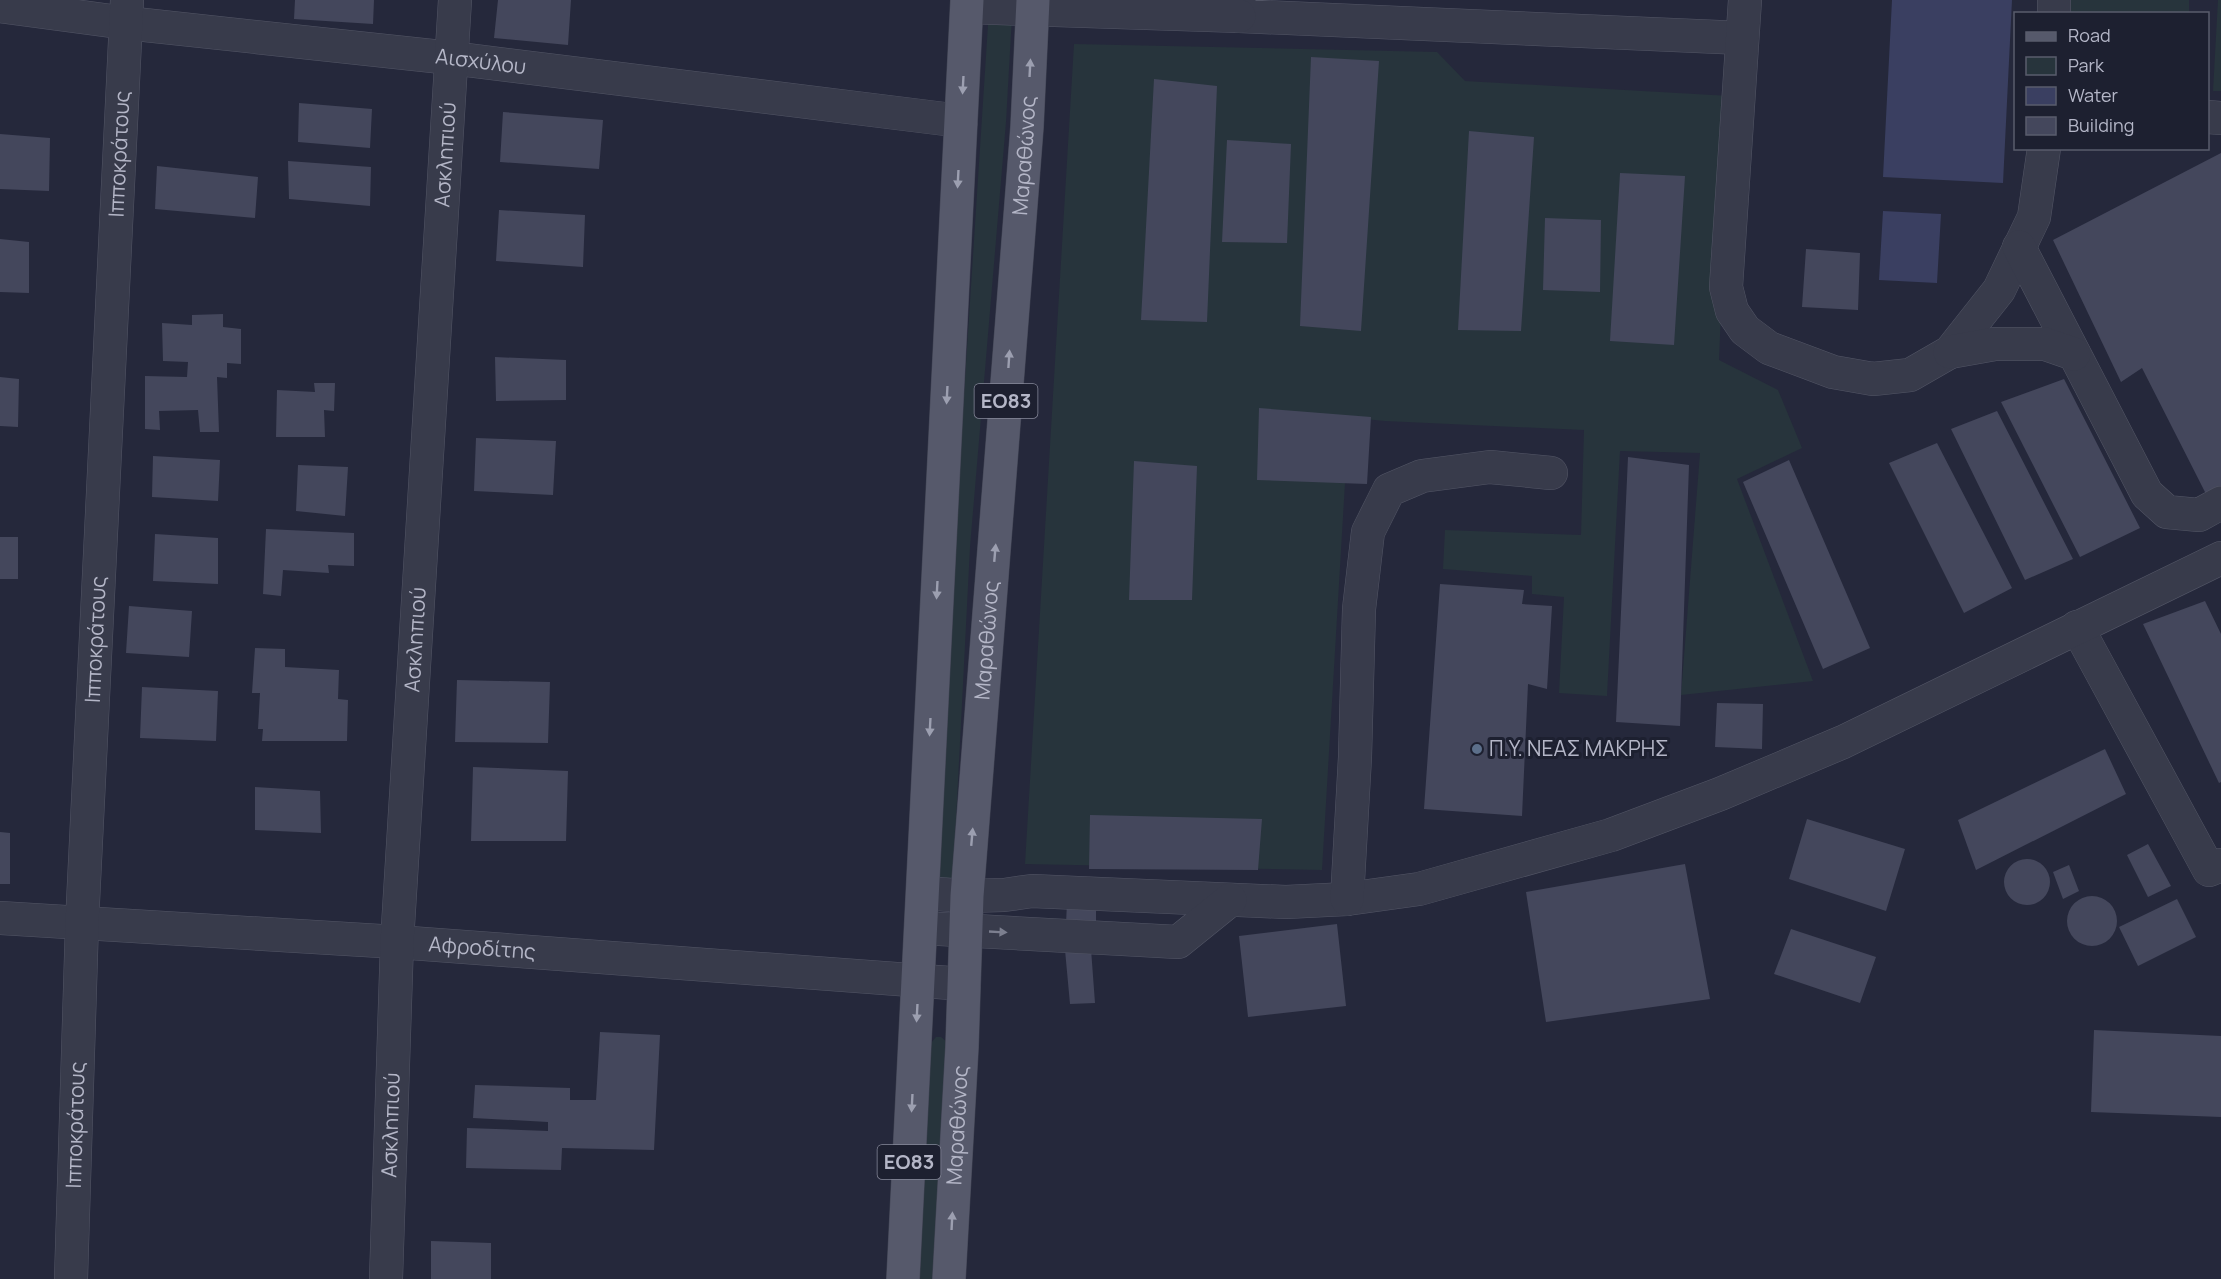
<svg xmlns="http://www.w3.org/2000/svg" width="2221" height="1279" viewBox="0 0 2221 1279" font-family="Manrope,sans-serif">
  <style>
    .green { fill: #27343c }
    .water { fill: #3a3f61 }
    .building { fill: #44475c }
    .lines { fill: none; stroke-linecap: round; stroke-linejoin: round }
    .minor-casing { stroke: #535666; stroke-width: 34 }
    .major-casing { stroke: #414454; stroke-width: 34 }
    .minor { stroke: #383b4b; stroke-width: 33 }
    .major { stroke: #56596b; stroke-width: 33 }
    .oneway { fill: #9c9fb0 }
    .oneway2 { fill: #7c7f8f }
    .service-dot { fill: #5c6f8a; stroke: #1d2030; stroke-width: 2 }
    .labels { text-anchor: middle; stroke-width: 6; stroke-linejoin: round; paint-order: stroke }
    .shield { fill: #1d2030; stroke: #87899a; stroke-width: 1.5 }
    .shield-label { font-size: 20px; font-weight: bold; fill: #b4b6c7 }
    .street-label { font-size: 21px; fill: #b4b6c7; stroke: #1d2030 }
    .poi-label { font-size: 21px; fill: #b4b6c7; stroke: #1d2030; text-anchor: start }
  </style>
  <rect width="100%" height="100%" fill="#25283b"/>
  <path class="green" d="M2069 0H2189V13L2068 14Z
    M2218 0H2221V91H2213Z
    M993 15 1012 16 1006 122 970 547 953 879H938L954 548 988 25Z
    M1074 44 1437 52 1465 81 1730 96 1719 360 1778 390 1802 448 1737 479 1813 681 1681 695 1700 453 1620 451 1607 696 1559 693 1564 597 1532 594V576L1443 569 1445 530 1581 535 1584 430 1385 421 1259 409 1345 483 1322 870 1025 864Z
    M936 1037H941L947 1042 933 1279H919L931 1043Z"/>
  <path class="water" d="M1892 0H2012L2003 183 1883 177Z
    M1883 211 1941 214 1937 283 1879 280Z"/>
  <path class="building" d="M295 0H374L373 24 294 19Z
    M498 0H571L568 45 494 38Z
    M1311 57 1379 61 1361 331 1300 326Z
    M1154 79 1217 86 1207 322 1141 320Z
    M299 103 372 109 370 148 298 142Z
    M503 112 603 120 599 169 500 162Z
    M1469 131 1534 137 1521 331 1458 330Z
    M0 134 50 138 49 191 0 189Z
    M1227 140 1291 144 1287 243 1222 242Z
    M2221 153V486L2206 494 2142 368 2121 382 2053 240Z
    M288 161 371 167 370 206 289 199Z
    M157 166 258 177 255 218 155 209Z
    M1620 173 1685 176 1674 345 1610 341Z
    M499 210 585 215 583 267 496 261Z
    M1545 218 1601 220 1600 292 1543 290Z
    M0 239 29 242V293L0 292Z
    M1806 249 1860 253 1858 310 1802 307Z
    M223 314V327L241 329V364L227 363V378L217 377 219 432H200L198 410 159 411 160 430 145 429V376L187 377 188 362 163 361 162 323 192 325V315Z
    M495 357 566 360V400L496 401Z
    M0 377 19 379 18 427 0 426Z
    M2064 379 2140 528 2080 557 2001 402Z
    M314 383H335L334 411 324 410 325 437H276L277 390 315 392Z
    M1259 408 1371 417 1367 484 1257 480Z
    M1997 411 2073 559 2025 580 1951 429Z
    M476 438 556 441 553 495 474 491Z
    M1937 443 2012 588 1964 613 1889 463Z
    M153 456 220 460 218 501 152 497Z
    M1628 457 1689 465 1680 726 1616 722Z
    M1789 460 1870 648 1823 669 1743 482Z
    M1134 461 1197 466 1192 600H1129Z
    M298 465 348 467 345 516 296 511Z
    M266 529 354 533V566L328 565 329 573 283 570 281 596 263 594Z
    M155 534 218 538V584L153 581Z
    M0 537H18V579H0Z
    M1440 584 1524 590 1522 604 1552 606 1547 689 1528 684 1522 816 1424 809Z
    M2205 601 2221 634V782L2219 783 2143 624Z
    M129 606 192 611 189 657 126 653Z
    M255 648 285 649V667L339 670 338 699 348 700 347 741H262L263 729H258L260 693H252Z
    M457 680 550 682 548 743 455 742Z
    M142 687 218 691 216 741 140 738Z
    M1717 703 1763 704 1762 749 1715 747Z
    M2105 749 2126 794 1976 870 1958 820Z
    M473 767 568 771 566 841H471Z
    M255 787 320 791 321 833 255 830Z
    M1090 815 1262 819 1258 870 1089 869Z
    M1807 819 1905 849 1886 911 1789 879Z
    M0 832 10 833V884H0Z
    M2148 844 2171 886 2148 897 2127 855Z
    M2004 882a23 23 0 1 1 46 0a23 23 0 1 1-46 0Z
    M1685 864 1710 999 1546 1022 1526 892Z
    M2069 865 2079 891 2063 899 2053 872Z
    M2067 921a25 25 0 1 1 50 0a25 25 0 1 1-50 0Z
    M2177 899 2196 937 2138 966 2119 927Z
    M1067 902 1096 903V926L1066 924Z
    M1337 924 1346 1006 1248 1017 1239 936Z
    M1791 929 1876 957 1860 1003 1774 974Z
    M1091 949 1095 1003 1070 1004 1065 950Z
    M2094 1030 2221 1036V1117L2091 1112Z
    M600 1032 660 1035 654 1150 562 1148 561 1170 466 1168 467 1128 548 1131V1122L473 1118 475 1085 570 1088V1100H596Z
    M431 1241 491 1243V1279H431Z"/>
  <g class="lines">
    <defs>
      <g id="minor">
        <path d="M1239 0V16L1742 38"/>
        <path d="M1745 0 1726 287 1732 311 1745 330 1769 348 1833 372 1873 379 1910 375 1950 352 1999 290 2034 217 2044 148"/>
        <path id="s1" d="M0 6 126 23 451 58 961 121"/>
        <path d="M967 7 1239 16"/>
        <path d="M2054 14V0"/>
        <path d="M2208 117 2221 118"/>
        <path d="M2019 247 2147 494 2167 512 2199 515 2221 503"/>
        <path d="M1950 352 1995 344H2045L2074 354"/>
        <path d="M2077 627 2209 870 2221 865"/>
        <path d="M923 893 967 896 1004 895 1032 891 1286 902 1347 899 1419 889 1611 835 1720 794 1843 742 2221 558"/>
        <path d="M1347 899 1355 757 1359 609 1368 532 1389 490 1422 476 1490 467 1551 473"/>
        <path id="s2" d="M0 918 397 942 964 984"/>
        <path d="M921 928 1178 942 1230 900"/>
        <path id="s3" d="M71 1279 82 923 127 0"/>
        <path id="s4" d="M386 1279 397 942 455 0"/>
      </g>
      <g id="major">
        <path d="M903 1279 967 0"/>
        <path id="s5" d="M949 1279 962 1047 967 896 1027 127 1033 0"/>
      </g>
    </defs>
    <use href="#minor" class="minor-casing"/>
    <use href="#major" class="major-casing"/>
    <use href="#minor" class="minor"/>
    <use href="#major" class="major"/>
  </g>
  <defs><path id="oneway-solid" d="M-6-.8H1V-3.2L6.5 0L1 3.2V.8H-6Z" transform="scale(1.5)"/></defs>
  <g class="oneway">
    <use href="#oneway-solid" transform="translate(1030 68) rotate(-87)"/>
    <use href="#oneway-solid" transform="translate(963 85) rotate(93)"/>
    <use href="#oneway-solid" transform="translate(958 179) rotate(93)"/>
    <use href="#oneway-solid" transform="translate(1009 359) rotate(-86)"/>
    <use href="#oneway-solid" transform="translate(947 395) rotate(93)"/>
    <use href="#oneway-solid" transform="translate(995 553) rotate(-85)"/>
    <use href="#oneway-solid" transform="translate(937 590) rotate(93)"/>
    <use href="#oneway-solid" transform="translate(930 727) rotate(93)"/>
    <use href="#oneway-solid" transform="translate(972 837) rotate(-85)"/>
    <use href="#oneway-solid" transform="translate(917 1013) rotate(93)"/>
    <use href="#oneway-solid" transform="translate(912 1103) rotate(93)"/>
    <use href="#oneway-solid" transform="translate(952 1221) rotate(-87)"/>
  </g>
  <use class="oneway2" href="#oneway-solid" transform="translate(998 932) rotate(3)"/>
  <circle class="service-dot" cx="1477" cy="749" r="6"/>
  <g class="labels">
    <g class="shield">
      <rect x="974.5" y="384" width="63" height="34" rx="4.5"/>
      <rect x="877.5" y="1145" width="63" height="34" rx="4.5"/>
    </g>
    <g class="shield-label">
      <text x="1006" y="408">ΕΟ83</text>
      <text x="909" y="1169">ΕΟ83</text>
    </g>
    <g class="street-label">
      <text dy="7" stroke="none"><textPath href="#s1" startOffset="484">Αισχύλου</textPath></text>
      <text dy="7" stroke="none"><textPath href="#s3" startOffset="1126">Ιπποκράτους</textPath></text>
      <text dy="7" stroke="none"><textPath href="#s4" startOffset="1126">Ασκληπιού</textPath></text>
      <text dy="7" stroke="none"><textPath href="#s5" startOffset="1126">Μαραθώνος</textPath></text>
      <text dy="7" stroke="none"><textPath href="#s3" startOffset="640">Ιπποκράτους</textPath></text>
      <text dy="7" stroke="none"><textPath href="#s4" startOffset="640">Ασκληπιού</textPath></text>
      <text dy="7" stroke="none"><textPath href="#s5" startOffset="640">Μαραθώνος</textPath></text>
      <text dy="7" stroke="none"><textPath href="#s2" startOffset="483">Αφροδίτης</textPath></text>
      <text dy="7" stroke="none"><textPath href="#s5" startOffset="154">Μαραθώνος</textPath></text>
      <text dy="7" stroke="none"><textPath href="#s3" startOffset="154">Ιπποκράτους</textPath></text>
      <text dy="7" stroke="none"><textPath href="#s4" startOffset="154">Ασκληπιού</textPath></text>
    </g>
    <g class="poi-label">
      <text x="1489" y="756">Π.Υ. ΝΕΑΣ ΜΑΚΡΗΣ</text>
    </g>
  </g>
  <rect x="2014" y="12" width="195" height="138" fill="#1d2030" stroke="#595c6c" stroke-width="1.5"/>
  <rect x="2026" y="32" width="30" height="9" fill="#56596b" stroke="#595c6c" stroke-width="1.5"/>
  <text x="2068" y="42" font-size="18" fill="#b4b6c7">Road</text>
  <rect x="2026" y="57" width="30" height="18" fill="#27343c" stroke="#595c6c" stroke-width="1.5"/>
  <text x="2068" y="72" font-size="18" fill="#b4b6c7">Park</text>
  <rect x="2026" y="87" width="30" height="18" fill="#3a3f61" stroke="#595c6c" stroke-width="1.5"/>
  <text x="2068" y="102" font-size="18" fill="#b4b6c7">Water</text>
  <rect x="2026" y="117" width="30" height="18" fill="#44475c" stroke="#595c6c" stroke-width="1.5"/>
  <text x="2068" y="132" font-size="18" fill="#b4b6c7">Building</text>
</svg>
